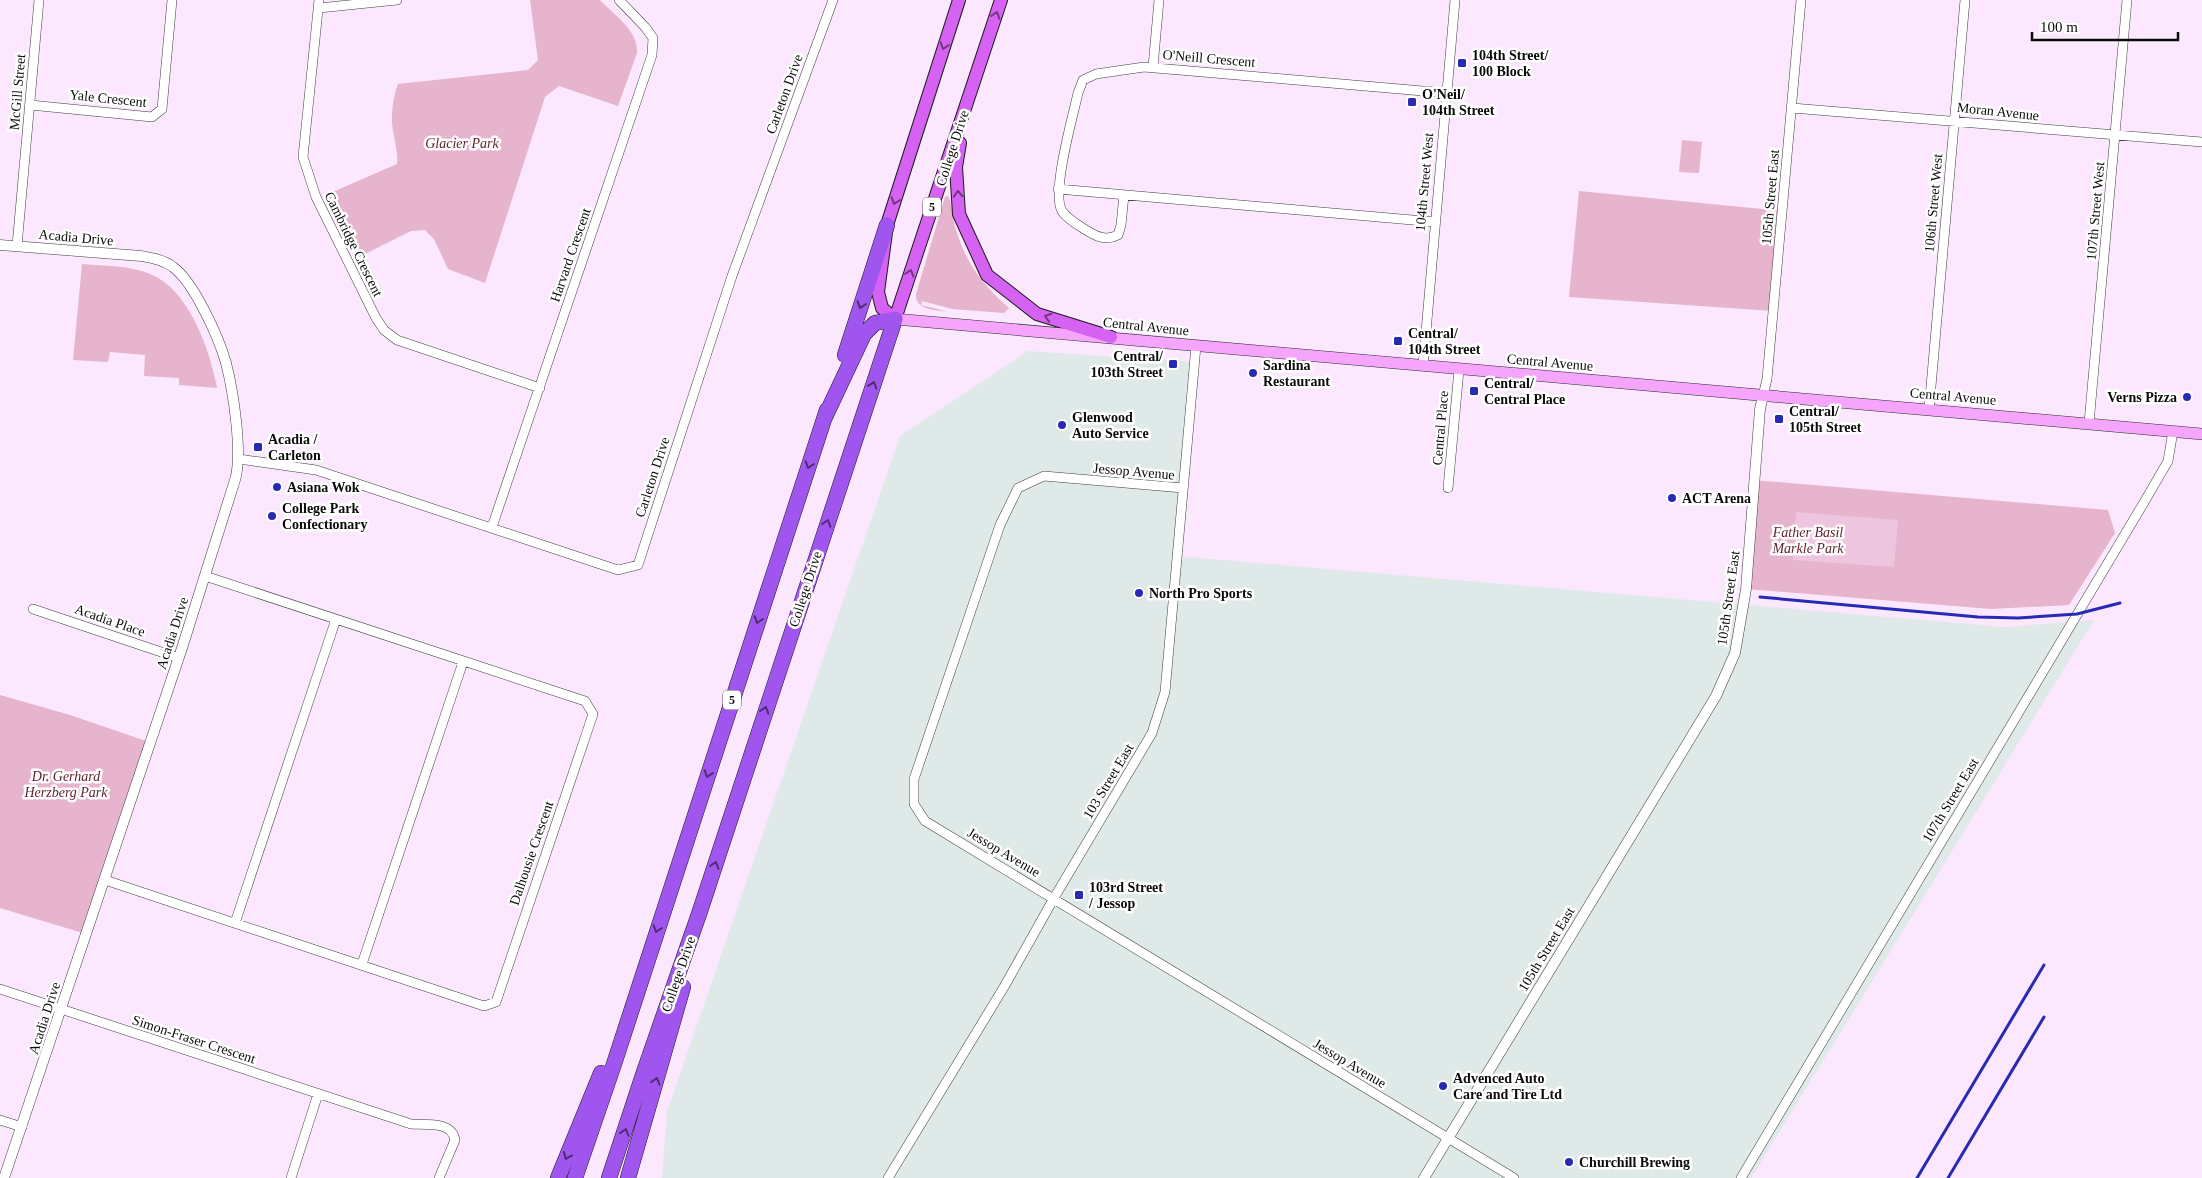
<svg xmlns="http://www.w3.org/2000/svg" width="2202" height="1178" viewBox="0 0 2202 1178" font-family="'Times New Roman',serif">
  <style>
    .industrial { fill: #dee9e8 }
    .green { fill: #e6b4cc }
    .pitch { fill: #eec5de }
    .lines { fill: none; stroke-linecap: round; stroke-linejoin: round }
    .minor-casing { stroke: #3d3d3d; stroke-width: 10 }
    .tertiary-casing { stroke: #3d3d3d; stroke-width: 11 }
    .secondary-casing { stroke: #2c2c2c; stroke-width: 12 }
    .primary-casing { stroke: #1b1b1b; stroke-width: 14 }
    .motorway-casing { stroke: #1b1b1b; stroke-width: 16 }
    .minor { stroke: #fff; stroke-width: 9 }
    .tertiary { stroke: #fff; stroke-width: 10 }
    .secondary { stroke: #f6a5fc; stroke-width: 11 }
    .primary { stroke: #d662f4; stroke-width: 12 }
    .motorway { stroke: #a155ef; stroke-width: 15 }
    .rail { stroke: #282ab4; stroke-width: 3 }
    .oneway { stroke: #70367f }
    .oneway2 { stroke: #4e2c71 }
    .poi-dot { fill: #282ab4; stroke: #fff; stroke-width: 2 }
    .labels { text-anchor: middle; stroke-width: 5; stroke-linejoin: round; paint-order: stroke }
    .shield { fill: #fff; stroke: #545454; stroke-width: 1 }
    .shield-label { font-size: 12px; font-weight: bold; fill: #0a0a0a }
    .poi-label { font-size: 14px; font-weight: bold; fill: #0a0a0a; stroke: #fff; text-anchor: start }
    .street-label { font-size: 14px; fill: #0a0a0a; stroke: #fff }
    .park-label { font-size: 14px; font-style: italic; fill: #5e1e29; stroke: #fff }
  </style>
  <rect width="100%" height="100%" fill="#fbe8fe"/>
  <path class="industrial" d="M1028 351 1193 362 1177 556 2004 627 2094 620 1751 1178H662L667 1112 900 436Z"/>
  <path class="green" d="M530 0H600C614 15 639 31 637 53L618 106 559 86 545 97 485 283 448 269 434 239 425 230 411 231 359 257 328 194 397 164C398 154 396 147 394 136 390 118 392 101 398 84L528 70 538 60Z
    M1682 140 1702 142 1699 173 1679 172Z
    M1579 191 1782 211 1773 311 1569 297Z
    M948 196C953 204 952 220 956 230 967 265 982 284 1009 308L1004 313 952 309 922 301 921 305 949 312C937 310 915 311 916 294L945 197Z
    M82 264C105 266 129 265 150 274 189 289 210 350 217 388L179 385V378L144 376 145 355 110 352 108 362 73 360Z
    M1754 480 2108 510 2115 533 2069 605 1991 609 1746 589Z
    M0 695 70 715 149 742 86 934 0 908Z"/>
  <path class="pitch" d="M1796 512 1898 520 1894 567 1793 560Z"/>
  <g class="lines">
    <defs>
      <path id="minor" d="M319 0 303 157 316 197 376 318 384 330 397 340 540 388
        M319 8 397 0
        M1153 67 1159 0
        M30 105 152 117 162 109 172 0
        M1792 108 2202 142
        M1058 189 1435 222
        M1124 195 1121 225 1118 235C1106 241 1097 237 1086 230 1078 225 1067 219 1062 211 1051 193 1073 116 1078 93L1083 80 1096 74 1144 67 1446 93
        M17 246 39 0
        M1423 366 1455 0
        M1763 396 1767 379 1801 0
        M1929 409 1965 0
        M2089 423 2127 0
        M239 459 316 470 618 570 638 565 732 276 833 0
        M1183 488 1044 476 1018 488 1000 525 914 779V804L925 821 1514 1178
        M1448 488 1459 370
        M492 527 652 55 653 38 645 27 619 0
        M33 609 179 658
        M105 880 484 1006 496 1002 587 732 593 714 585 701 205 576
        M235 923 336 619
        M362 964 463 662
        M0 989 411 1124C426 1125 452 1121 455 1140L439 1178
        M0 1120 22 1127
        M291 1178 318 1094
        M888 1178 1004 987 1054 898 1152 733 1165 692 1196 346
        M1741 1178 2146 499 2168 461 2173 431"/>
      <path id="tertiary" d="M0 245 141 256C152 258 164 260 173 267 194 282 219 338 226 363 233 390 243 453 235 480L182 648 4 1178
        M1424 1178 1716 696 1735 653 1746 589 1760 409 1763 396"/>
      <path id="secondary" d="M895 319 2202 434"/>
      <path id="primary" d="M959 0 887 225 878 292 882 308 895 319 1001 0
        M960 143 956 167 959 214 987 275 1037 314 1111 337"/>
      <path id="motorway" d="M845 355 887 225
        M558 1178 601 1073
        M575 1178 614 1064 827 410
        M609 1178 644 1072 700 911 895 319 875 323 864 334 824 419
        M628 1178 683 987"/>
    </defs>
    <use href="#minor" class="minor-casing"/>
    <use href="#tertiary" class="tertiary-casing"/>
    <use href="#secondary" class="secondary-casing"/>
    <use href="#primary" class="primary-casing"/>
    <use href="#motorway" class="motorway-casing"/>
    <use href="#minor" class="minor"/>
    <use href="#tertiary" class="tertiary"/>
    <use href="#secondary" class="secondary"/>
    <use href="#primary" class="primary"/>
    <use href="#motorway" class="motorway"/>
    <path class="rail" d="M1760 597 1978 617 2018 618 2077 614 2120 603
      M1917 1178 2044 965
      M1948 1178 2044 1017"/>
  </g>
  <defs><path id="oneway-chevron" d="M-2-3.5L2.5 0L-2 3.5" fill="none" stroke-width="1.6" stroke-linecap="round" stroke-linejoin="round" transform="scale(1.25)"/></defs>
  <g class="oneway">
    <use href="#oneway-chevron" transform="translate(996 15) rotate(-72)"/>
    <use href="#oneway-chevron" transform="translate(944 46) rotate(108)"/>
    <use href="#oneway-chevron" transform="translate(958 194) rotate(-93)"/>
    <use href="#oneway-chevron" transform="translate(895 201) rotate(108)"/>
    <use href="#oneway-chevron" transform="translate(910 273) rotate(-72)"/>
    <use href="#oneway-chevron" transform="translate(1048 317) rotate(-162)"/>
  </g>
  <g class="oneway2">
    <use href="#oneway-chevron" transform="translate(861 305) rotate(108)"/>
    <use href="#oneway-chevron" transform="translate(873 385) rotate(-71)"/>
    <use href="#oneway-chevron" transform="translate(809 465) rotate(108)"/>
    <use href="#oneway-chevron" transform="translate(827 523) rotate(-72)"/>
    <use href="#oneway-chevron" transform="translate(758 620) rotate(108)"/>
    <use href="#oneway-chevron" transform="translate(765 710) rotate(-72)"/>
    <use href="#oneway-chevron" transform="translate(708 774) rotate(108)"/>
    <use href="#oneway-chevron" transform="translate(715 865) rotate(-72)"/>
    <use href="#oneway-chevron" transform="translate(657 929) rotate(108)"/>
    <use href="#oneway-chevron" transform="translate(656 1081) rotate(-74)"/>
    <use href="#oneway-chevron" transform="translate(625 1132) rotate(-73)"/>
    <use href="#oneway-chevron" transform="translate(567 1156) rotate(113)"/>
  </g>
  <g class="poi-dot">
    <rect x="1457" y="58" width="10" height="10" rx="2.5"/>
    <rect x="1407" y="97" width="10" height="10" rx="2.5"/>
    <rect x="1393" y="336" width="10" height="10" rx="2.5"/>
    <rect x="1168" y="359" width="10" height="10" rx="2.5"/>
    <circle cx="1253" cy="373" r="5"/>
    <rect x="1469" y="386" width="10" height="10" rx="2.5"/>
    <circle cx="2187" cy="397" r="5"/>
    <rect x="1774" y="414" width="10" height="10" rx="2.5"/>
    <circle cx="1062" cy="425" r="5"/>
    <rect x="253" y="442" width="10" height="10" rx="2.5"/>
    <circle cx="277" cy="487" r="5"/>
    <circle cx="1672" cy="498" r="5"/>
    <circle cx="272" cy="516" r="5"/>
    <circle cx="1139" cy="593" r="5"/>
    <rect x="1074" y="890" width="10" height="10" rx="2.5"/>
    <circle cx="1443" cy="1086" r="5"/>
    <circle cx="1569" cy="1162" r="5"/>
  </g>
  <g class="labels">
    <g class="shield">
      <rect x="923" y="197.5" width="18" height="19" rx="4"/>
      <rect x="723" y="690.5" width="18" height="19" rx="4"/>
    </g>
    <g class="shield-label">
      <text x="932" y="211">5</text>
      <text x="732" y="704">5</text>
    </g>
    <g class="poi-label">
      <text x="1472" y="60">104th Street/<tspan x="1472" dy="16">100 Block</tspan></text>
      <text x="1422" y="99">O'Neil/<tspan x="1422" dy="16">104th Street</tspan></text>
      <text x="1408" y="338">Central/<tspan x="1408" dy="16">104th Street</tspan></text>
      <text x="1163" y="361" text-anchor="end">Central/<tspan x="1163" dy="16">103th Street</tspan></text>
      <text x="1263" y="370">Sardina<tspan x="1263" dy="16">Restaurant</tspan></text>
      <text x="1484" y="388">Central/<tspan x="1484" dy="16">Central Place</tspan></text>
      <text x="2177" y="402" text-anchor="end">Verns Pizza</text>
      <text x="1789" y="416">Central/<tspan x="1789" dy="16">105th Street</tspan></text>
      <text x="1072" y="422">Glenwood<tspan x="1072" dy="16">Auto Service</tspan></text>
      <text x="268" y="444">Acadia /<tspan x="268" dy="16">Carleton</tspan></text>
      <text x="287" y="492">Asiana Wok</text>
      <text x="1682" y="503">ACT Arena</text>
      <text x="282" y="513">College Park<tspan x="282" dy="16">Confectionary</tspan></text>
      <text x="1149" y="598">North Pro Sports</text>
      <text x="1089" y="892">103rd Street<tspan x="1089" dy="16">/ Jessop</tspan></text>
      <text x="1453" y="1083">Advenced Auto<tspan x="1453" dy="16">Care and Tire Ltd</tspan></text>
      <text x="1579" y="1167">Churchill Brewing</text>
    </g>
    <g class="street-label">
      <text transform="translate(1209 58) rotate(5)" y="5">O'Neill Crescent</text>
      <text transform="translate(17 92) rotate(-85)" y="5">McGill Street</text>
      <text transform="translate(784 94) rotate(-70)" y="5">Carleton Drive</text>
      <text transform="translate(108 98) rotate(6)" y="5">Yale Crescent</text>
      <text transform="translate(1998 111) rotate(6)" y="5">Moran Avenue</text>
      <text transform="translate(952 148) rotate(-72)" y="5">College Drive</text>
      <text transform="translate(1424 182) rotate(-85)" y="5">104th Street West</text>
      <text transform="translate(1770 197) rotate(-85)" y="5">105th Street East</text>
      <text transform="translate(1933 203) rotate(-85)" y="5">106th Street West</text>
      <text transform="translate(2095 211) rotate(-85)" y="5">107th Street West</text>
      <text transform="translate(76 237) rotate(5)" y="5">Acadia Drive</text>
      <text transform="translate(354 244) rotate(64)" y="5">Cambridge Crescent</text>
      <text transform="translate(570 255) rotate(-71)" y="5">Harvard Crescent</text>
      <text transform="translate(1146 326) rotate(6)" y="5">Central Avenue</text>
      <text transform="translate(1550 362) rotate(5)" y="5">Central Avenue</text>
      <text transform="translate(1953 396) rotate(5)" y="5">Central Avenue</text>
      <text transform="translate(1440 428) rotate(-85)" y="5">Central Place</text>
      <text transform="translate(1134 471) rotate(5)" y="5">Jessop Avenue</text>
      <text transform="translate(652 477) rotate(-72)" y="5">Carleton Drive</text>
      <text transform="translate(805 589) rotate(-72)" y="5">College Drive</text>
      <text transform="translate(1728 598) rotate(-82)" y="5">105th Street East</text>
      <text transform="translate(110 620) rotate(19)" y="5">Acadia Place</text>
      <text transform="translate(172 633) rotate(-72)" y="5">Acadia Drive</text>
      <text transform="translate(1108 781) rotate(-59)" y="5">103 Street East</text>
      <text transform="translate(1950 800) rotate(-59)" y="5">107th Street East</text>
      <text transform="translate(1004 852) rotate(31)" y="5">Jessop Avenue</text>
      <text transform="translate(531 853) rotate(-71)" y="5">Dalhousie Crescent</text>
      <text transform="translate(1546 949) rotate(-59)" y="5">105th Street East</text>
      <text transform="translate(678 974) rotate(-71)" y="5">College Drive</text>
      <text transform="translate(44 1018) rotate(-72)" y="5">Acadia Drive</text>
      <text transform="translate(194 1039) rotate(18)" y="5">Simon-Fraser Crescent</text>
      <text transform="translate(1350 1063) rotate(31)" y="5">Jessop Avenue</text>
    </g>
    <g class="park-label">
      <text x="462" y="148">Glacier Park</text>
      <text x="1808" y="537">Father Basil<tspan x="1808" dy="16">Markle Park</tspan></text>
      <text x="66" y="781">Dr. Gerhard<tspan x="66" dy="16">Herzberg Park</tspan></text>
    </g>
  </g>
  <path d="M2032 32v8h146v-8" fill="none" stroke="#0a0a0a" stroke-width="2.5"/>
  <text x="2040" y="32" font-size="15" fill="#0a0a0a" stroke="#ffffff" stroke-width="4" paint-order="stroke">100 m</text>
</svg>
